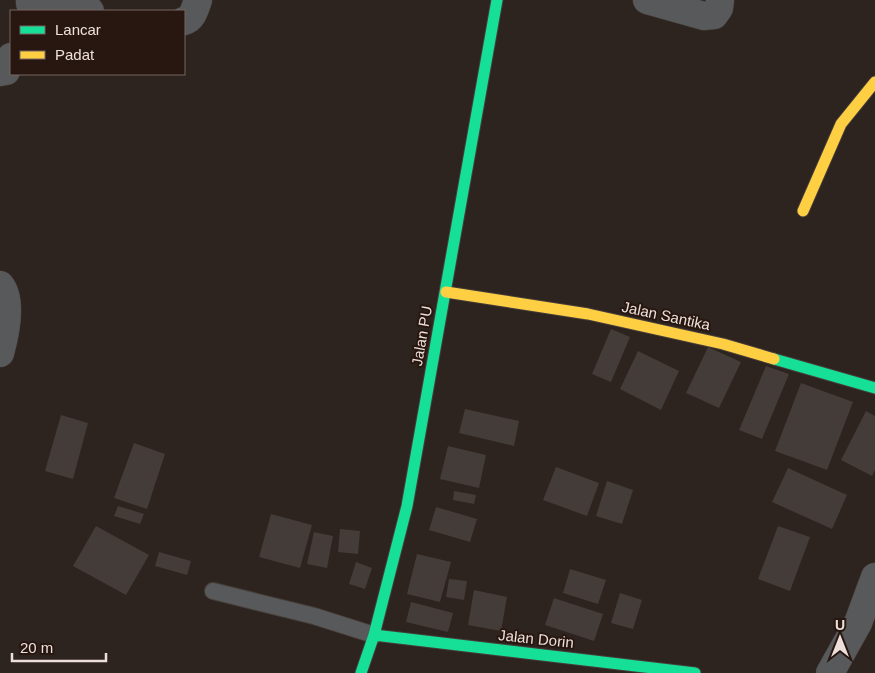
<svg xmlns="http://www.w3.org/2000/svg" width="875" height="673" viewBox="0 0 875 673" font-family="Helvetica,sans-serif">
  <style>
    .building { fill: #443c38 }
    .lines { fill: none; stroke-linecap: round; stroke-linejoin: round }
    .lane-casing { stroke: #473e3a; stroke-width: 18 }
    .street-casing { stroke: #473e3a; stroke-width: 29 }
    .fast-casing { stroke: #473e3a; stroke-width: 13 }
    .slow-casing { stroke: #473e3a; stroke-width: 13 }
    .lane { stroke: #58595a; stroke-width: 16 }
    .street { stroke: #58595a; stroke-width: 28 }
    .fast { stroke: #16e098; stroke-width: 11 }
    .slow { stroke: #ffcf43; stroke-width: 11 }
    .labels { text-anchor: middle; stroke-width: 4; stroke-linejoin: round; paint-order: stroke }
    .street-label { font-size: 15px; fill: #ede0da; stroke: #281710 }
  </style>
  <rect width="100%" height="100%" fill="#2d231f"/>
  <path class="building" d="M611 329 630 337 611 382 592 374Z
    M708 347 741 362 719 408 686 393Z
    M638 351 679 371 661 410 620 389Z
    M766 366 789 374 762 439 739 430Z
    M801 383 853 402 827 470 775 451Z
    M465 409 519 421 514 446 459 433Z
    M866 411 875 416V470L872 476 841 460Z
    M61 415 88 423 73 479 45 471Z
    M134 443 165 454 147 509 114 498Z
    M448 446 486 455 479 488 440 479Z
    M556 467 599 483 587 516 543 500Z
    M788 468 847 495 832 529 772 502Z
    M607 481 633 490 622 524 596 516Z
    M454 491 476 495 474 504 453 500Z
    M118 506 144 514 140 524 114 516Z
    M436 507 477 519 470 542 429 530Z
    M271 514 312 525 300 568 259 557Z
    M96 526 149 555 126 595 73 566Z
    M778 526 810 537 790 591 758 579Z
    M340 529 360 531 358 554 338 552Z
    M314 532 333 536 327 568 307 564Z
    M159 552 191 561 187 575 155 566Z
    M417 554 451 562 440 602 407 594Z
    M356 562 372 568 365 589 349 584Z
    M570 569 606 580 598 604 563 593Z
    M449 579 467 581 464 600 446 597Z
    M474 590 507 597 501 631 468 625Z
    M620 593 642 600 633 629 611 623Z
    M554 598 603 614 594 641 545 625Z
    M411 602 453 613 448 632 406 622Z"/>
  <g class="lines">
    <defs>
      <path id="lane" d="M213 591 314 616 374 635"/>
      <path id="street" d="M30 0V3L90 11
        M647 0 704 16 714 15 719 8 720 0
        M184 21C193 19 195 8 198 0
        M0 72 6 71 11 57
        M0 285C13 300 5 335 0 353
        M830 673 858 623 875 577"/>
      <path id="fast" d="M774 359 875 388
        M374 635 695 673
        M361 673 374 635 407 506 497 0"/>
      <path id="slow" d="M803 211 841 124 875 82
        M446 292 588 314 723 344 774 359"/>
    </defs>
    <use href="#lane" class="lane-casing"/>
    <use href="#street" class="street-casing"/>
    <use href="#fast" class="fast-casing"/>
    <use href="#slow" class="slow-casing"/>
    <use href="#lane" class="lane"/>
    <use href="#street" class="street"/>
    <use href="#fast" class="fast"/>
    <use href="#slow" class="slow"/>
  </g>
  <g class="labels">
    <g class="street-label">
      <text transform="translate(666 316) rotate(12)" y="5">Jalan Santika</text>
      <text transform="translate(422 336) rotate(-80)" y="5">Jalan PU</text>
      <text transform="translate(536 639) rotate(6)" y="5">Jalan Dorin</text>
    </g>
  </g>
  <rect x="10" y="10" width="175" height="65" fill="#281710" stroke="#776761"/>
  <rect x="20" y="26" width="25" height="8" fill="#16e098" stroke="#776761"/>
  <text x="55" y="35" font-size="15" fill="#ede0da">Lancar</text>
  <rect x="20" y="51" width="25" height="8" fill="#ffcf43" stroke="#776761"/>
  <text x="55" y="60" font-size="15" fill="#ede0da">Padat</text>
  <g transform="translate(840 638)" stroke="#281710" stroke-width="4" paint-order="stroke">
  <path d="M0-4L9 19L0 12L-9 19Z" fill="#ede0da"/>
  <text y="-8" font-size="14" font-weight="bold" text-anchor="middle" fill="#ede0da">U</text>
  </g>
  <path d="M12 653v8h94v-8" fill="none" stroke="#ede0da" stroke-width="2.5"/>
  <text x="20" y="653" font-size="15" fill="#ede0da" stroke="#281710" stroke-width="4" paint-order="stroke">20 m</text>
</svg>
